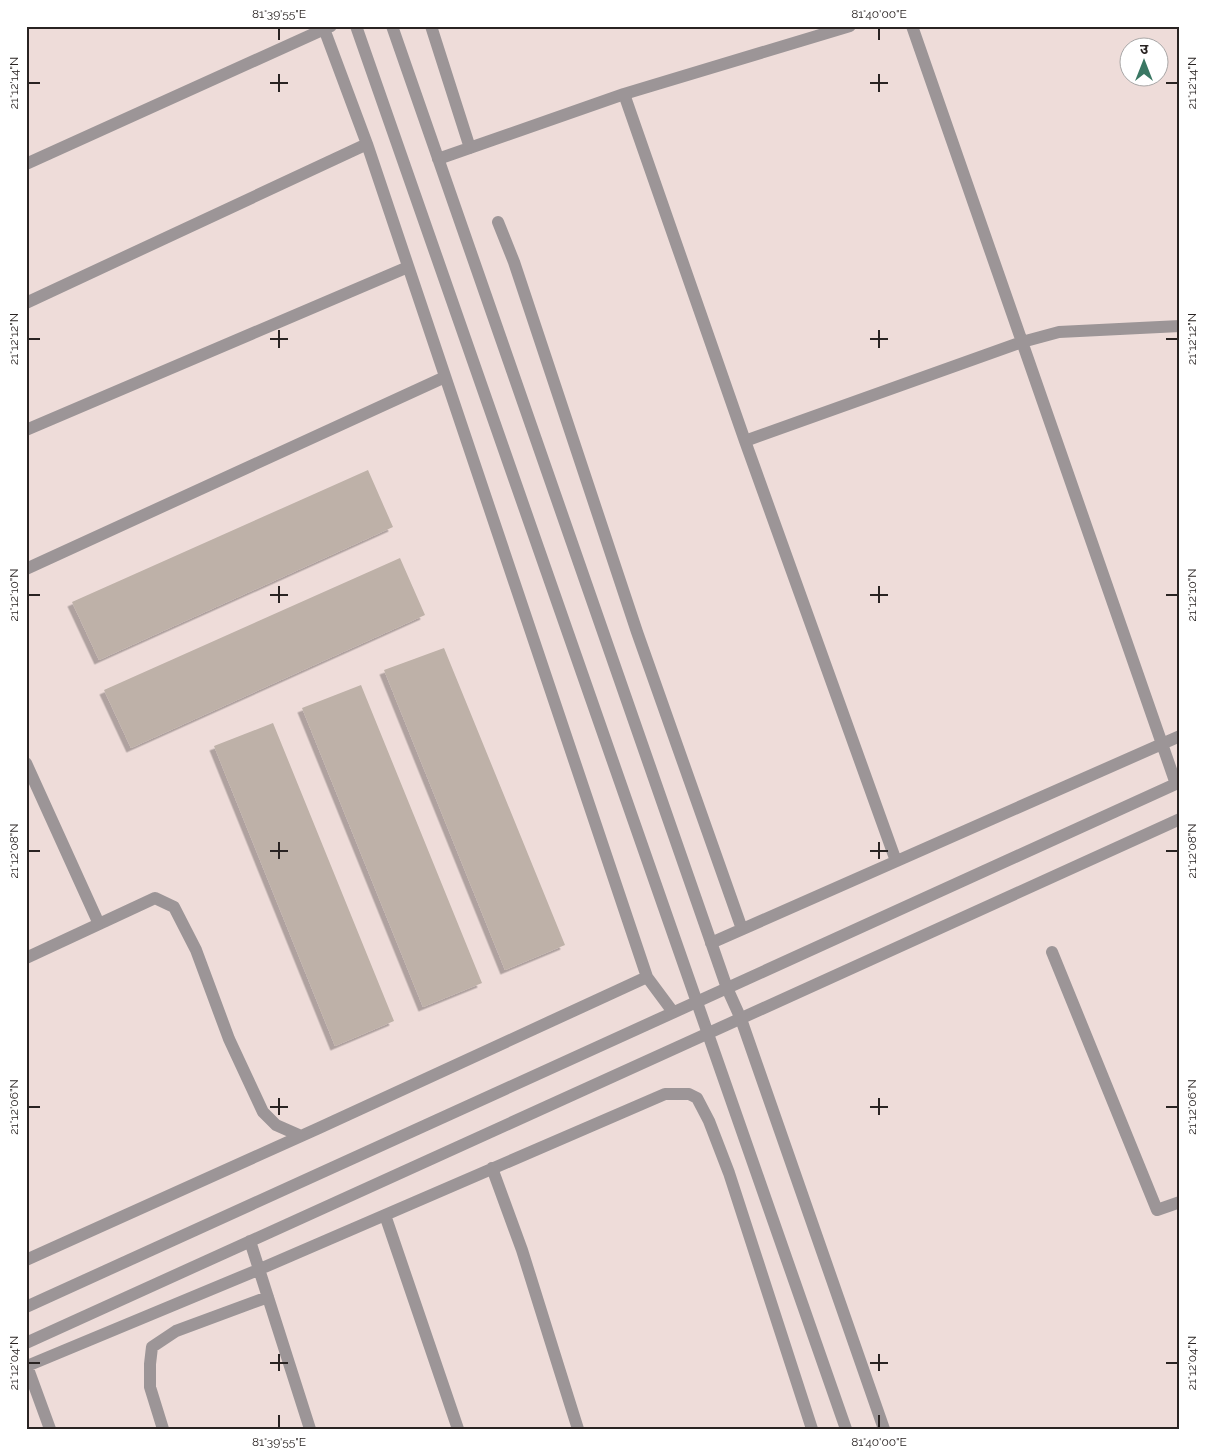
<svg xmlns="http://www.w3.org/2000/svg" width="1206" height="1455" viewBox="0 0 1206 1455" font-family="Raleway,'Noto Sans Devanagari',sans-serif">
  <style>
    .building { fill: #beb1a8; filter: url(#shadow) }
    .lines { fill: none; stroke-linecap: round; stroke-linejoin: round }
    .minor { stroke: #9c9597; stroke-width: 12 }
    .ticks { fill: none; stroke: #292322; stroke-width: 2 }
    .neatline { fill: none; stroke: #292322; stroke-width: 2 }
    .ticks-label { font-size: 12px; text-anchor: middle; fill: #292322 }
  </style>
  <defs>
    <filter id="shadow"><feDropShadow dx="-4.5" dy="4.5" stdDeviation="0" flood-color="#0004"/></filter>
  </defs>
  <rect width="100%" height="100%" fill="#eedcd9"/>
  <path class="building" d="M368 470 393 527 99 660 72 602Z
    M400 558 425 615 131 748 104 690Z
    M444 648 565 945 505 970 384 670Z
    M361 685 482 983 423 1007 302 708Z
    M273 723 394 1021 335 1046 214 746Z"/>
  <g class="lines">
    <path class="minor" d="M323 26 367 144
      M356 26 846 1429
      M392 26 727 988 741 1019 884 1429
      M431 26 470 148
      M912 26 1176 784
      M624 94 745 441 896 861
      M438 159 624 94 850 26
      M26 164 331 26
      M498 222 514 262 637 632 742 929
      M26 303 367 144 647 977
      M26 430 408 267
      M745 441 1022 342 1059 332 1180 326
      M26 569 445 377
      M26 763 99 924
      M711 943 1180 736
      M1052 952 1157 1210 1180 1202
      M26 958 155 898 174 907 196 950 229 1039 263 1112 276 1125 301 1136
      M492 1168 522 1250 578 1429
      M385 1215 458 1429
      M250 1241 310 1429
      M26 1260 319 1128 647 977 673 1012
      M26 1307 1180 782
      M26 1343 1180 819
      M50 1429 27 1366 260 1269 665 1094H689L697 1098 709 1121 729 1173 812 1429
      M163 1429 150 1387V1364L152 1347 176 1331 268 1297"/>
  </g>
  <path class="ticks" d="M279 28V40M879 28V40M279 74V92M879 74V92M28 83H40M270 83H288M870 83H888M1166 83H1178M279 330V348M879 330V348M28 339H40M270 339H288M870 339H888M1166 339H1178M279 586V603M879 586V603M28 595H40M270 595H288M870 595H888M1166 595H1178M279 842V859M879 842V859M28 851H40M270 851H288M870 851H888M1166 851H1178M279 1098V1115M879 1098V1115M28 1107H40M270 1107H288M870 1107H888M1166 1107H1178M279 1354V1371M879 1354V1371M28 1363H40M270 1363H288M870 1363H888M1166 1363H1178M279 1415V1428M879 1415V1428"/>
  <rect width="1206" height="1455" fill="none" stroke="#ffffff" stroke-width="55"/>
  <g transform="translate(1144 62)"><circle r="24" fill="#ffffff" stroke="#a9a7a7"/>
  <path d="M0-4L9 19L0 12L-9 19Z" fill="#3a7763"/>
  <text y="-8" font-size="14" font-weight="bold" text-anchor="middle" fill="#292322">उ</text>
  </g>
  <rect x="28" y="28" width="1150" height="1400" class="neatline"/>
  <g class="ticks-label">
    <text x="279" y="18">81°39'55"E</text>
    <text x="879" y="18">81°40'00"E</text>
    <text transform="translate(14 83) rotate(-90)" y="4">21°12'14"N</text>
    <text transform="translate(1192 83) rotate(-90)" y="4">21°12'14"N</text>
    <text transform="translate(14 339) rotate(-90)" y="4">21°12'12"N</text>
    <text transform="translate(1192 339) rotate(-90)" y="4">21°12'12"N</text>
    <text transform="translate(14 595) rotate(-90)" y="4">21°12'10"N</text>
    <text transform="translate(1192 595) rotate(-90)" y="4">21°12'10"N</text>
    <text transform="translate(14 851) rotate(-90)" y="4">21°12'08"N</text>
    <text transform="translate(1192 851) rotate(-90)" y="4">21°12'08"N</text>
    <text transform="translate(14 1107) rotate(-90)" y="4">21°12'06"N</text>
    <text transform="translate(1192 1107) rotate(-90)" y="4">21°12'06"N</text>
    <text transform="translate(14 1363) rotate(-90)" y="4">21°12'04"N</text>
    <text transform="translate(1192 1363) rotate(-90)" y="4">21°12'04"N</text>
    <text x="279" y="1446">81°39'55"E</text>
    <text x="879" y="1446">81°40'00"E</text>
  </g>
</svg>
